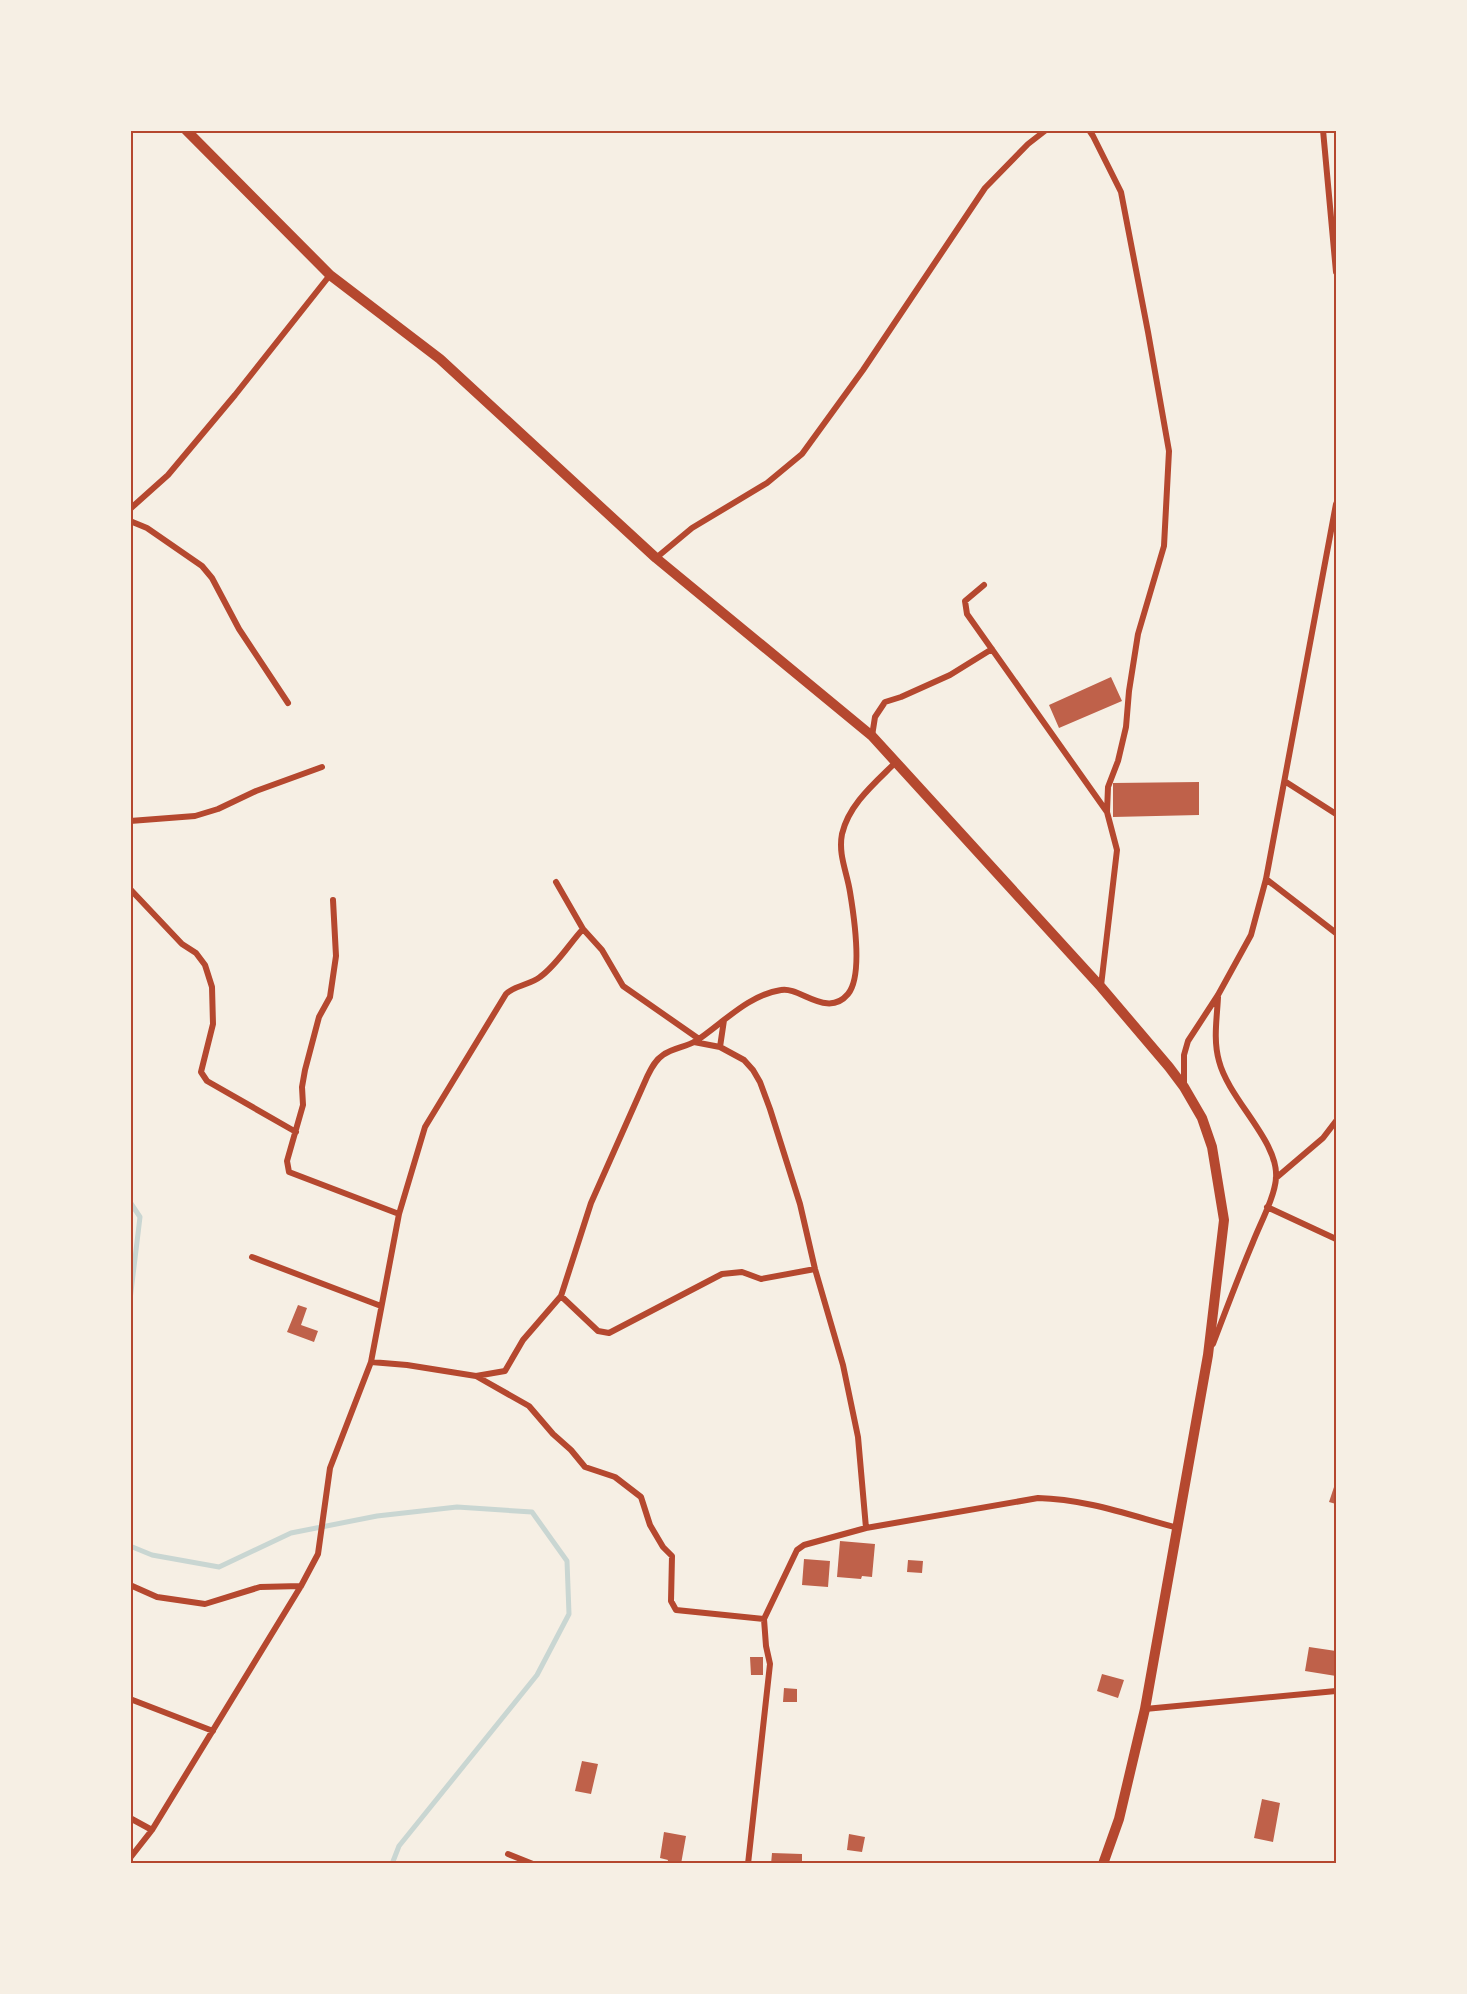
<svg xmlns="http://www.w3.org/2000/svg" width="1467" height="1994" viewBox="0 0 1467 1994" font-family="Lato,sans-serif">
  <style>
    .lines { fill: none; stroke-linecap: round; stroke-linejoin: round }
    .stream { stroke: #c9d6d2; stroke-width: 5 }
    .building { fill: #bf614a }
    .minor { stroke: #b5482f; stroke-width: 6 }
    .tertiary { stroke: #b5482f; stroke-width: 10 }
    .neatline { fill: none; stroke: #b5482f; stroke-width: 2 }
  </style>
  <rect width="100%" height="100%" fill="#f6efe4"/>
  <g class="lines">
    <path class="stream" d="M130 1202 140 1217 130 1300
      M130 1546 152 1555 219 1567 291 1533 377 1516 457 1507 532 1512 567 1561 569 1614 537 1675 399 1846 392 1864"/>
  </g>
  <path class="building" d="M1111 677 1122 701 1059 728 1049 705Z
    M1199 782V815L1113 817V783Z
    M298 1305 307 1308 301 1325 318 1331 314 1342 287 1332Z
    M1336 1481V1504L1329 1502Z
    M840 1541 875 1544 872 1577 862 1576 861 1579 837 1577Z
    M804 1559 830 1561 828 1587 802 1585Z
    M908 1560 923 1561 922 1573 907 1572Z
    M1309 1647 1336 1651V1676L1305 1671Z
    M750 1657H763V1675H751Z
    M1102 1674 1124 1680 1118 1698 1097 1691Z
    M784 1688 797 1689V1702H783Z
    M582 1761 598 1764 591 1794 575 1791Z
    M1262 1799 1280 1803 1273 1842 1254 1838Z
    M664 1832 686 1836 681 1864H667L668 1860 660 1858Z
    M849 1834 865 1837 862 1852 847 1850Z
    M772 1853 802 1854V1864H771Z"/>
  <g class="lines">
    <path class="minor" d="M1089 130 1093 136 1121 192 1148 332 1169 451 1164 546 1138 634 1129 691 1126 727 1118 761 1108 787 1107 812 1117 850 1101 986
      M1323 130 1336 272
      M130 509 168 475 235 395 330 275
      M130 521 147 528 202 566 212 578 239 629 288 703
      M656 558 692 528 767 483 802 454 863 370 985 188 1028 144 1046 130
      M984 585 965 601 967 614 1107 812
      M872 736 875 717 885 702 901 697 950 675 992 649
      M1286 782 1336 814
      M130 821 195 816 218 809 256 791 322 767
      M1266 879 1336 933
      M556 882 583 929 602 950 623 986 699 1039
      M130 889 182 944 196 953 205 965 212 987 213 1024 201 1072 207 1081 296 1132
      M333 900 336 956 330 997 319 1017 305 1070 302 1087 303 1105 287 1161 289 1172 399 1214
      M694 1042 720 1047 744 1060 753 1070 760 1082 770 1109 800 1204 815 1269 843 1365 858 1437 866 1528
      M720 1047 724 1020
      M1184 1083V1055L1188 1041 1218 995 1251 935 1266 879 1336 504
      M1276 1178 1323 1138 1336 1121
      M1267 1207 1336 1239
      M252 1257 381 1306
      M561 1296 598 1331 609 1333 722 1274 742 1272 761 1279 815 1269
      M1213 1344C1226 1310 1239 1275 1253 1242 1260 1224 1275 1196 1276 1178 1279 1141 1229 1100 1219 1061 1213 1040 1217 1018 1218 997
      M371 1362 407 1365 476 1376 529 1406 553 1434 571 1450 585 1467 615 1477 641 1497 650 1525 663 1547 672 1556 671 1601 676 1610 764 1619
      M476 1376 505 1371 523 1340 561 1296 591 1203 647 1077C651 1069 655 1060 663 1055 672 1048 686 1047 696 1041 723 1023 748 995 781 990 800 986 827 1019 848 994 863 976 854 916 850 892 847 872 838 855 842 834 849 804 875 783 896 762
      M130 1585 157 1597 205 1604 260 1587 301 1586
      M130 1699 213 1731
      M1145 1709 1336 1691
      M130 1818 152 1830
      M508 1854 533 1864
      M130 1858 152 1830 301 1586 318 1554 330 1468 371 1362 399 1214 425 1127 506 994C515 985 530 985 540 977 557 965 569 944 583 929
      M748 1864 770 1664 766 1646 764 1619 797 1550 804 1545 866 1528 1038 1498C1086 1499 1132 1516 1178 1528"/>
    <path class="tertiary" d="M186 130 330 275 440 359 656 558 872 736 1101 987 1169 1067 1184 1087 1202 1118 1212 1147 1224 1220 1208 1355 1145 1709 1119 1819 1103 1864"/>
  </g>
  <rect width="1467" height="1994" fill="none" stroke="#f6efe4" stroke-width="264"/>
  <rect x="132" y="132" width="1203" height="1730" class="neatline"/>
</svg>
